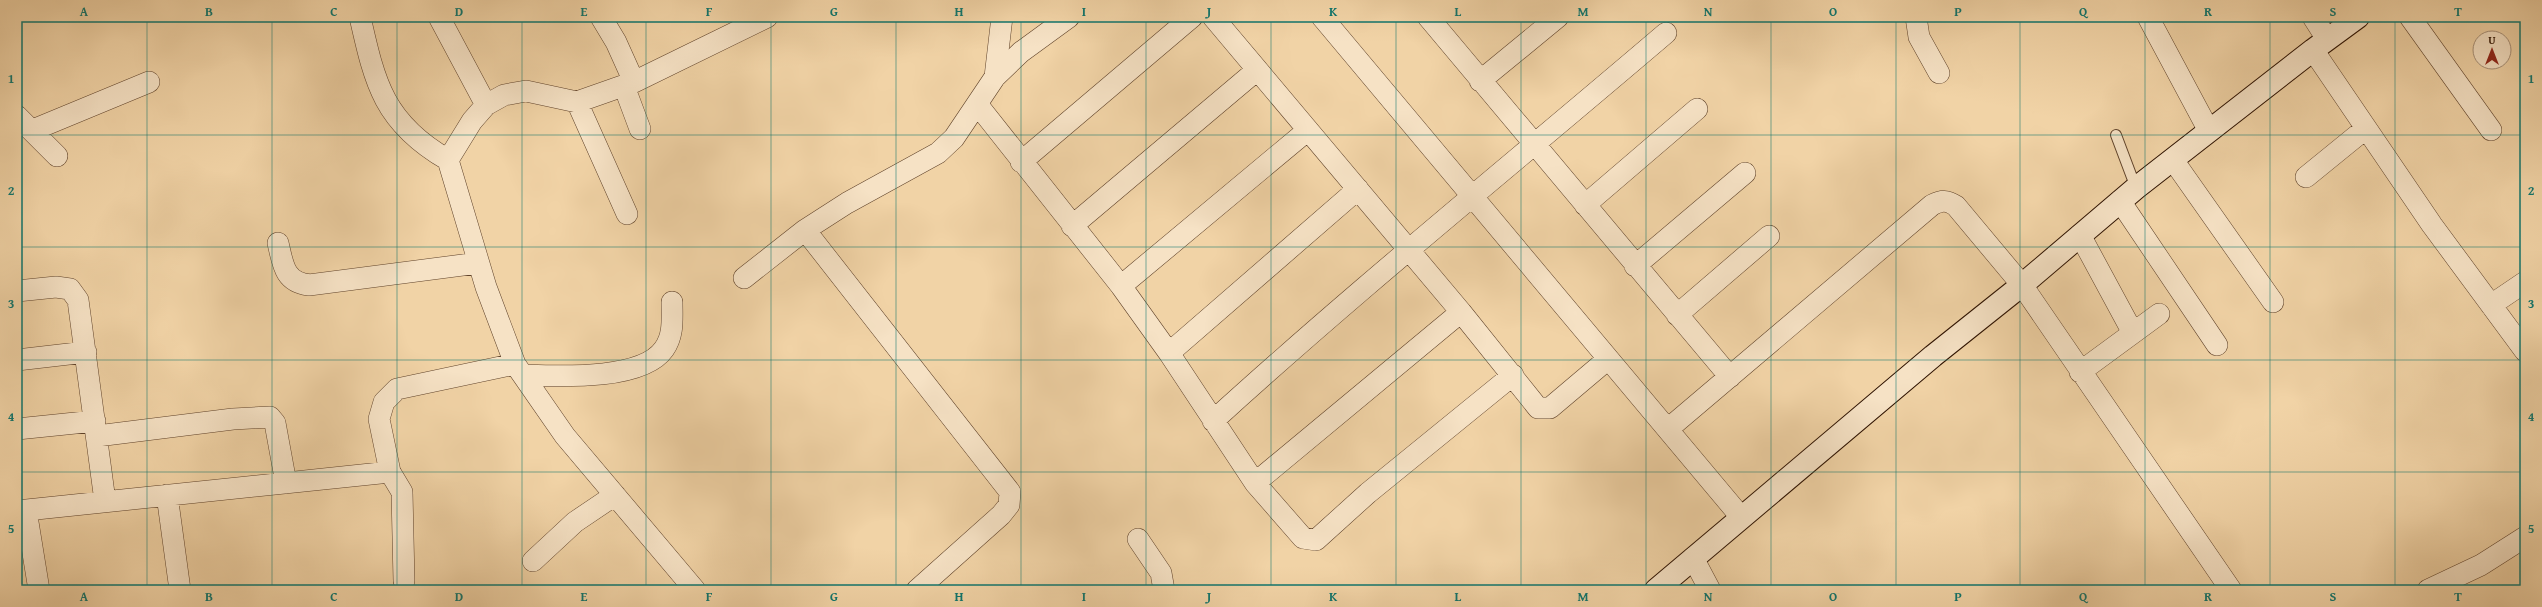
<svg xmlns="http://www.w3.org/2000/svg" width="2542" height="607" viewBox="0 0 2542 607" font-family="'Gentium Book Plus',serif">
  <style>
    .lines { fill: none; stroke-linecap: round; stroke-linejoin: round }
    .lane-casing { stroke: #5f422a; stroke-width: 12 }
    .street-casing { stroke: #5f422a; stroke-width: 22 }
    .secondary-casing { stroke: #2e1201; stroke-width: 24 }
    .lane { stroke: #f6e2c5; stroke-width: 10 }
    .street { stroke: #f6e2c5; stroke-width: 21 }
    .secondary { stroke: #f6e2c5; stroke-width: 22 }
    .grid { fill: none; stroke: #0f766e; stroke-width: 1; stroke-opacity: 0.55 }
    .neatline { fill: none; stroke: #0f766e; stroke-width: 1.5 }
    .grid-label { font-size: 13px; text-anchor: middle; font-weight: bold; fill: #0f766e }
  </style>
  <rect width="100%" height="100%" fill="#f1d3a6"/>
  <filter id="stains"><feTurbulence type="fractalNoise" baseFrequency=".005" numOctaves="4"/><feColorMatrix values="0 0 0 0 .2 0 0 0 0 .09 0 0 0 0 .02 0 0 0 .5 -.17"/></filter>
  <radialGradient id="worn" r=".72"><stop offset=".6" stop-color="#630" stop-opacity="0"/><stop offset="1" stop-color="#630" stop-opacity=".3"/></radialGradient>
  <g class="lines">
    <defs>
      <path id="lane" d="M2116 135 2136 188"/>
      <path id="street" d="M360 17C375 84 384 123 448 160L486 287 515 364 565 436 695 590
        M439 17 486 105
        M1213 17 1461 312 1538 408H1550L1608 359
        M1322 17 1741 517
        M1428 17 1730 377
        M1916 17 1919 37 1939 73
        M2148 17 2209 131
        M2313 17 2327 39
        M2410 17 2491 130
        M2313 50 2432 225 2525 351
        M995 77 1002 17
        M1480 81 1558 17
        M634 82 767 17
        M624 86 640 129
        M577 102 627 214
        M977 104 1121 286 1169 353
        M17 116 57 156
        M33 130 149 82
        M448 160 472 121 486 105 504 95 526 91 577 102 634 82 616 42 601 17
        M2173 160 2273 302
        M1021 162 1192 17
        M2306 177 2365 129
        M1358 189 1169 353 1255 483 1303 538 1316 540 1368 493 1513 375
        M2120 201 2217 345
        M1585 205 1697 109
        M1072 226 1257 70
        M805 230 1010 492 1009 505 1001 515 917 590
        M2080 235 2133 333
        M278 243C283 264 284 282 309 285L478 263
        M1635 266 1745 173
        M744 278 805 230 847 203 938 153 954 138 995 77 1021 52 1069 17
        M1121 286 1308 130
        M17 291 56 287 70 289 78 300 105 501
        M2491 305 2525 282
        M1677 315 1769 236
        M17 360 86 352
        M2080 372 2159 314
        M523 375C557 376 642 381 664 349 674 335 672 319 672 302
        M1213 421C1360 287 1515 162 1666 33
        M17 429 95 421
        M1668 429 1932 205C1942 200 1947 200 1956 206L2022 285 2231 590
        M97 436 233 419 270 417 275 423 286 483
        M1255 483 1461 312
        M167 495 180 590
        M26 510 39 590
        M17 511 390 472
        M1138 539 1161 573 1164 590
        M1693 558 1710 590
        M533 561 575 522 615 495
        M404 581 402 492 390 472 379 419 384 402 397 389 515 364
        M2428 590 2481 565 2525 537"/>
      <path id="secondary" d="M1656 590 1933 356 2022 285 2136 188 2313 50 2358 17"/>
    </defs>
    <use href="#lane" class="lane-casing"/>
    <use href="#street" class="street-casing"/>
    <use href="#secondary" class="secondary-casing"/>
    <use href="#lane" class="lane"/>
    <use href="#street" class="street"/>
    <use href="#secondary" class="secondary"/>
  </g>
  <path class="grid" d="M147 17V590M272 17V590M397 17V590M522 17V590M646 17V590M771 17V590M896 17V590M1021 17V590M1146 17V590M1271 17V590M1396 17V590M1521 17V590M1646 17V590M1771 17V590M1896 17V590M2020 17V590M2145 17V590M2270 17V590M2395 17V590M17 135H2525M17 247H2525M17 360H2525M17 472H2525"/>
  <rect width="2542" height="607" fill="none" stroke="#f1d3a6" stroke-width="44"/>
  <g transform="translate(2492 50)"><circle r="19" fill="#f6e2c5" stroke="#a68f77"/>
  <path d="M0-3L7 15L0 10L-7 15Z" fill="#8f2418"/>
  <text y="-6" font-size="11" font-weight="bold" text-anchor="middle" fill="#2e1201">U</text>
  </g>
  <rect x="22" y="22" width="2498" height="563" class="neatline"/>
  <g class="grid-label">
    <text x="84" y="16">A</text>
    <text x="209" y="16">B</text>
    <text x="334" y="16">C</text>
    <text x="459" y="16">D</text>
    <text x="584" y="16">E</text>
    <text x="709" y="16">F</text>
    <text x="834" y="16">G</text>
    <text x="959" y="16">H</text>
    <text x="1084" y="16">I</text>
    <text x="1209" y="16">J</text>
    <text x="1333" y="16">K</text>
    <text x="1458" y="16">L</text>
    <text x="1583" y="16">M</text>
    <text x="1708" y="16">N</text>
    <text x="1833" y="16">O</text>
    <text x="1958" y="16">P</text>
    <text x="2083" y="16">Q</text>
    <text x="2208" y="16">R</text>
    <text x="2333" y="16">S</text>
    <text x="2458" y="16">T</text>
    <text x="11" y="83">1</text>
    <text x="2531" y="83">1</text>
    <text x="11" y="195">2</text>
    <text x="2531" y="195">2</text>
    <text x="11" y="308">3</text>
    <text x="2531" y="308">3</text>
    <text x="11" y="421">4</text>
    <text x="2531" y="421">4</text>
    <text x="11" y="533">5</text>
    <text x="2531" y="533">5</text>
    <text x="84" y="601">A</text>
    <text x="209" y="601">B</text>
    <text x="334" y="601">C</text>
    <text x="459" y="601">D</text>
    <text x="584" y="601">E</text>
    <text x="709" y="601">F</text>
    <text x="834" y="601">G</text>
    <text x="959" y="601">H</text>
    <text x="1084" y="601">I</text>
    <text x="1209" y="601">J</text>
    <text x="1333" y="601">K</text>
    <text x="1458" y="601">L</text>
    <text x="1583" y="601">M</text>
    <text x="1708" y="601">N</text>
    <text x="1833" y="601">O</text>
    <text x="1958" y="601">P</text>
    <text x="2083" y="601">Q</text>
    <text x="2208" y="601">R</text>
    <text x="2333" y="601">S</text>
    <text x="2458" y="601">T</text>
  </g>
  <rect width="100%" height="100%" filter="url(#stains)"/>
  <rect width="100%" height="100%" fill="url(#worn)"/>
</svg>
